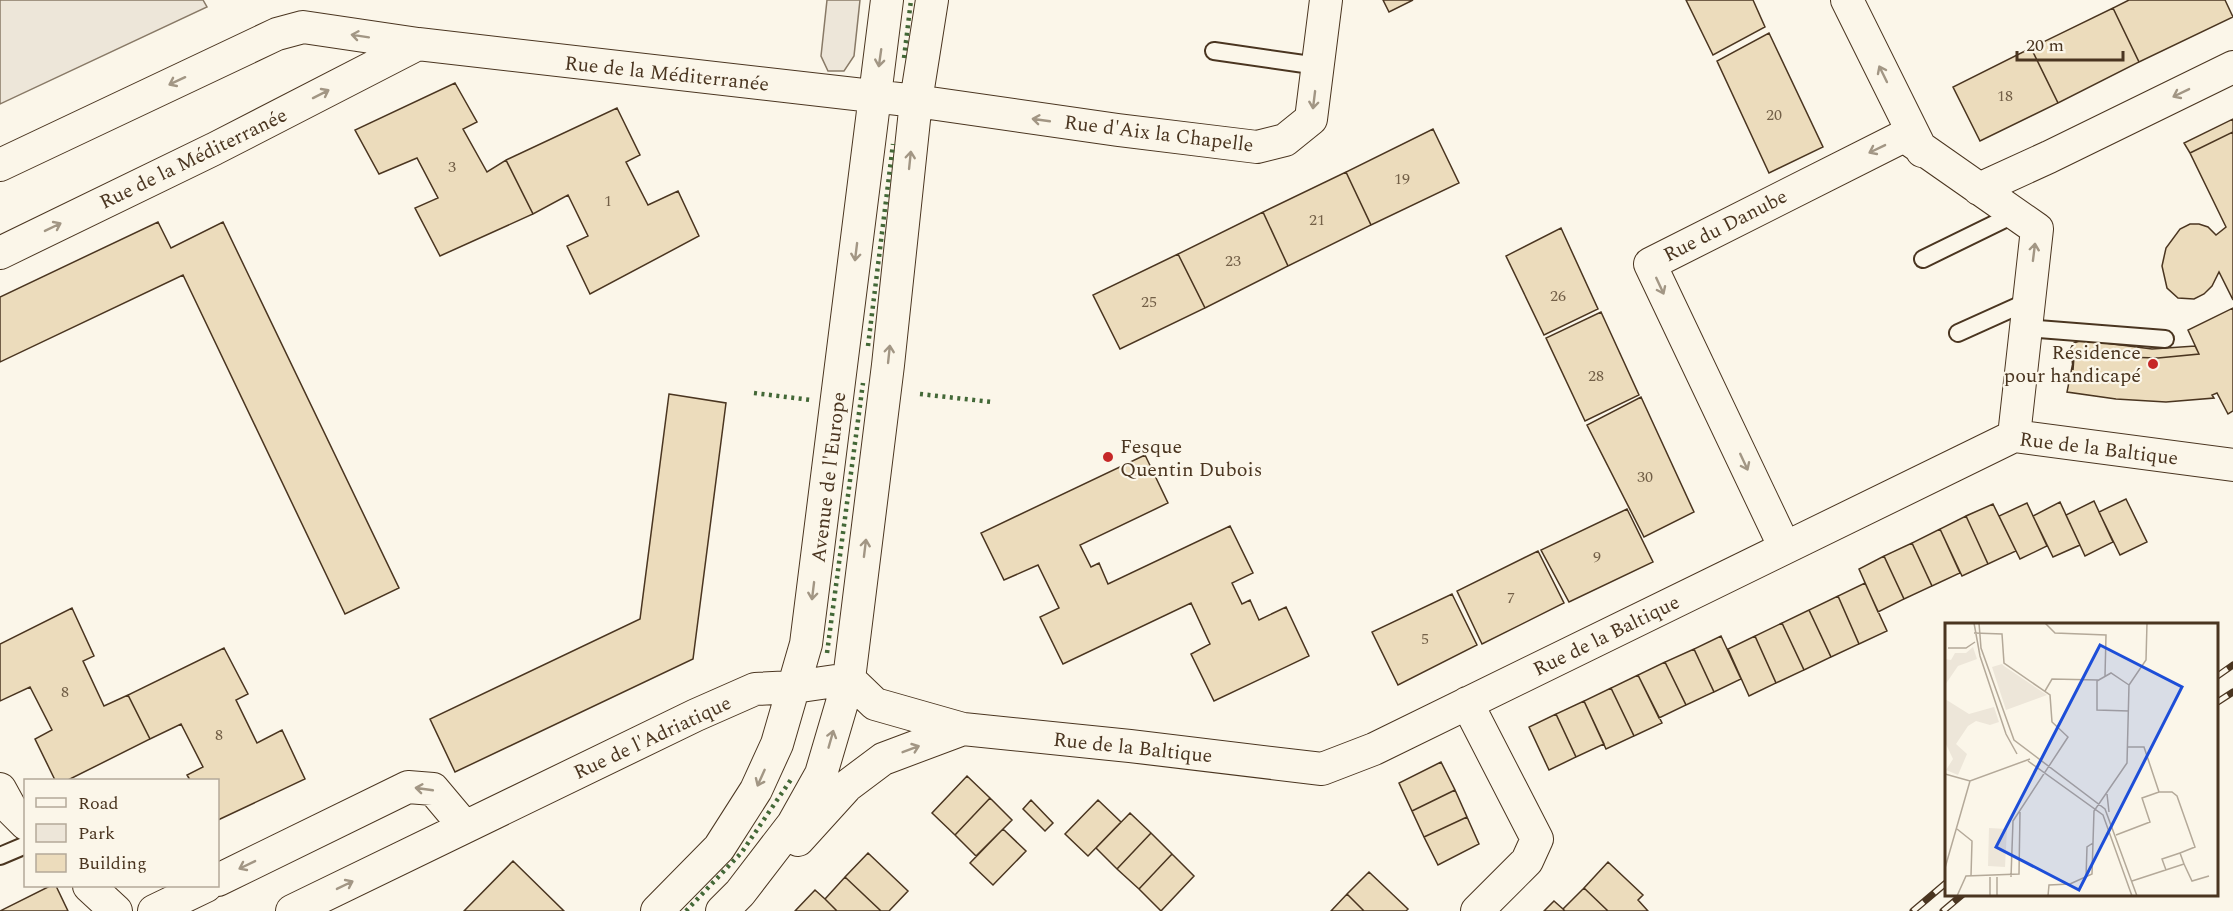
<svg xmlns="http://www.w3.org/2000/svg" width="2233" height="911" viewBox="0 0 2233 911" font-family="Spectral,serif">
  <style>
    .green { fill: #ede6d9; stroke: #887966; stroke-width: 1.5 }
    .building { fill: #ecdcbc; stroke: #4a3520; stroke-width: 1.5 }
    .lines { fill: none; stroke-linecap: round; stroke-linejoin: round }
    .service-casing { stroke: #4a3520; stroke-width: 20 }
    .minor-casing { stroke: #4a3520; stroke-width: 34 }
    .service { stroke: #fbf6e9; stroke-width: 16 }
    .minor { stroke: #fbf6e9; stroke-width: 32 }
    .rail-casing { stroke: #4a3520; stroke-width: 7 }
    .rail { stroke: #fbf6e9; stroke-width: 4.5; stroke-dasharray: 14; stroke-linecap: butt }
    .hedge { stroke: #436837; stroke-width: 4.5; stroke-dasharray: 3 4.5; stroke-linecap: butt }
    .oneway { stroke: #a29684 }
    .poi-dot { fill: #c62828; stroke: #fbf6e9; stroke-width: 2 }
    .labels { text-anchor: middle; stroke-width: 4.5; stroke-linejoin: round; paint-order: stroke }
    .number-label { font-size: 16px; fill: #725f47 }
    .street-label { font-size: 20px; fill: #4a3520; stroke: #fbf6e9 }
    .poi-label { font-size: 20px; fill: #4a3520; stroke: #fbf6e9; text-anchor: end }
    .inset-road { fill: none; stroke: #b4a999; stroke-width: 1.5 }
    .view { fill: #1d4ed8; fill-opacity: 0.15; stroke: #1d4ed8; stroke-width: 3 }
    .inset-edge { fill: none; stroke: #4a3520; stroke-width: 3 }
  </style>
  <rect width="100%" height="100%" fill="#fbf6e9"/>
  <path class="green" d="M0 0H203L207 7 0 104Z
    M827 0H860L854 56 844 71H828L821 56Z"/>
  <path class="building" d="M1383 0H1413L1389 12Z
    M1686 0H1753L1765 27 1713 55Z
    M2129 0H2225L2233 17 2139 62 2113 8Z
    M2113 8 2139 62 2058 103 2031 48Z
    M1769 33 1823 147 1769 173 1717 61Z
    M2031 48 2058 103 1980 141 1953 87Z
    M455 83 477 122 463 129 487 172 506 160 533 214 440 256 415 208 438 198 417 158 379 174 355 130Z
    M617 108 640 155 626 162 648 205 678 191 699 236 590 294 567 246 588 236 568 195 533 214 506 160Z
    M2233 119V132L2190 153 2184 143Z
    M1433 129 1459 183 1371 225 1346 172Z
    M2233 132V300L2219 272 2212 286 2204 294 2194 299 2178 298 2167 288 2162 266 2166 248 2180 229 2190 224H2199L2208 227 2216 235 2226 227 2190 153Z
    M1346 172 1371 225 1288 266 1263 212Z
    M1263 212 1288 266 1205 308 1178 254Z
    M158 222 171 248 223 222 399 588 345 614 183 275 0 362V297Z
    M1561 228 1598 309 1544 335 1506 256Z
    M1178 254 1205 308 1120 349 1093 295Z
    M2233 308V411L2228 414 2217 393 2212 395 2214 398 2166 402 2116 399 2067 392 2074 357 2084 358 2085 351 2123 357 2158 358 2199 354 2188 330Z
    M1601 312 1639 395 1585 421 1546 338Z
    M2082 340 2152 349 2195 346 2199 354 2158 358 2123 357 2085 351 2084 358 2074 357 2073 370 2071 346 2074 343Z
    M669 394 726 403 693 659 455 772 430 719 640 619Z
    M1641 397 1694 512 1644 537 1587 425Z
    M1145 455 1168 503 1080 545 1091 567 1099 563 1108 584 1230 526 1253 573 1232 583 1242 604 1250 600 1259 620 1286 607 1309 656 1214 701 1191 654 1210 644 1191 603 1063 664 1040 617 1059 608 1038 565 1004 580 981 533Z
    M2126 499 2147 542 2120 555 2099 512Z
    M2094 501 2113 542 2085 556 2066 515Z
    M2060 502 2080 545 2053 557 2033 516Z
    M2027 503 2047 546 2020 559 1999 516Z
    M1993 504 2016 551 1988 564 1966 516Z
    M1627 509 1653 562 1569 602 1541 550Z
    M1966 516 1988 564 1962 576 1940 529Z
    M1940 529 1960 573 1932 586 1912 543Z
    M1912 543 1932 586 1904 599 1884 556Z
    M1538 551 1564 603 1482 644 1457 591Z
    M1884 556 1904 599 1878 612 1859 569Z
    M1865 583 1887 631 1859 644 1838 596Z
    M1452 594 1477 645 1398 685 1372 632Z
    M1838 596 1859 644 1831 657 1809 610Z
    M72 608 94 656 83 661 104 706 128 695 150 739 68 780H55L35 739 52 730 30 687 0 701V644Z
    M1809 610 1831 657 1804 670 1782 623Z
    M1782 623 1804 670 1776 683 1755 636Z
    M1721 636 1741 679 1714 692 1694 649Z
    M1755 636 1776 683 1749 696 1728 649Z
    M224 648 248 694 236 700 257 743 282 730 305 779 218 820V780H190L187 775 203 767 181 724 150 739 128 695Z
    M1694 649 1714 692 1686 705 1665 662Z
    M1665 662 1686 705 1659 718 1638 675Z
    M1638 675 1662 723 1634 736 1611 688Z
    M1611 688 1634 736 1606 749 1584 701Z
    M1584 701 1604 744 1576 757 1556 714Z
    M1556 714 1576 757 1549 770 1529 727Z
    M1441 762 1455 790 1412 811 1399 783Z
    M967 776 990 798 955 835 932 813Z
    M1455 790 1467 817 1424 837 1412 811Z
    M990 798 1012 820 976 856 955 835Z
    M1031 800 1053 823 1045 831 1023 809Z
    M1098 800 1121 822 1088 856 1065 834Z
    M1130 813 1151 833 1117 869 1096 848Z
    M1467 817 1479 844 1438 865 1424 837Z
    M1003 829 1026 851 993 885 970 863Z
    M1151 833 1172 854 1139 889 1117 869Z
    M868 853 908 891 889 911H881L845 877Z
    M1172 854 1194 876 1161 911 1139 889Z
    M513 861 564 911H464Z
    M1608 862 1643 895 1638 900 1648 911H1608L1584 888Z
    M1369 872 1408 909 1406 911H1364L1347 894Z
    M845 877 881 911H837L825 899Z
    M50 886H56L68 911H0Z
    M1584 888 1608 911H1565L1563 909Z
    M815 890 825 899 837 911H795Z
    M1347 894 1364 911H1331Z
    M1554 901 1563 909 1565 911H1544Z"/>
  <g class="lines">
    <defs>
      <path id="service" d="M1214 51 1318 66
        M1923 259 2015 214
        M2026 328 2165 339
        M1958 333 2029 301
        M0 856 26 845"/>
      <path id="minor" d="M1847 0 1922 151
        M0 165 277 34 303 27 418 44 916 101 1118 130 1257 147 1285 140 1311 119 1326 0
        M1979 189 2049 157 2233 67
        M0 253 214 149 418 44
        M1785 548 1650 264 1904 136 2037 229 2014 436
        M1467 703 1537 839 1527 861 1477 911
        M0 789 11 809 26 824
        M798 840 847 786 883 759 963 729
        M218 880 408 787 433 789 465 827
        M89 886 116 911
        M154 911 206 886
        M292 911 696 715 755 689 794 687 849 679 875 704 963 729 1130 746 1322 769 1374 749 2014 436 2233 465
        M657 911 719 848 756 790 777 744 806 644 887 0
        M722 911 740 893 793 824 821 774 849 679 888 365 916 101 932 0"/>
    </defs>
    <use href="#service" class="service-casing"/>
    <use href="#minor" class="minor-casing"/>
    <use href="#service" class="service"/>
    <use href="#minor" class="minor"/>
    <defs>
      <path id="rail" d="M2216 677 2233 665
        M2216 703 2233 692
        M1913 911 1946 883
        M1943 911 1963 894"/>
    </defs>
    <use href="#rail" class="rail-casing"/>
    <use href="#rail" class="rail"/>
    <path class="hedge" d="M904 58 911 0
      M868 346 893 144
      M754 393 811 400
      M920 394 992 402
      M827 653 863 383
      M686 911 742 852 792 778"/>
  </g>
  <defs><path id="oneway-shaft" d="M-6 0H5M1.5-3L5.5 0L1.5 3" fill="none" stroke-width="1.6" stroke-linecap="round" stroke-linejoin="round" transform="scale(1.5)"/></defs>
  <g class="oneway">
    <use href="#oneway-shaft" transform="translate(360 36) rotate(-171)"/>
    <use href="#oneway-shaft" transform="translate(880 58) rotate(98)"/>
    <use href="#oneway-shaft" transform="translate(1883 74) rotate(-116)"/>
    <use href="#oneway-shaft" transform="translate(177 81) rotate(155)"/>
    <use href="#oneway-shaft" transform="translate(2181 93) rotate(154)"/>
    <use href="#oneway-shaft" transform="translate(321 94) rotate(-27)"/>
    <use href="#oneway-shaft" transform="translate(1314 100) rotate(97)"/>
    <use href="#oneway-shaft" transform="translate(1041 120) rotate(-172)"/>
    <use href="#oneway-shaft" transform="translate(1877 149) rotate(154)"/>
    <use href="#oneway-shaft" transform="translate(910 160) rotate(-84)"/>
    <use href="#oneway-shaft" transform="translate(53 227) rotate(-26)"/>
    <use href="#oneway-shaft" transform="translate(856 252) rotate(97)"/>
    <use href="#oneway-shaft" transform="translate(2034 252) rotate(-83)"/>
    <use href="#oneway-shaft" transform="translate(1660 286) rotate(65)"/>
    <use href="#oneway-shaft" transform="translate(889 354) rotate(-84)"/>
    <use href="#oneway-shaft" transform="translate(1744 462) rotate(65)"/>
    <use href="#oneway-shaft" transform="translate(865 548) rotate(-83)"/>
    <use href="#oneway-shaft" transform="translate(813 591) rotate(97)"/>
    <use href="#oneway-shaft" transform="translate(831 739) rotate(-74)"/>
    <use href="#oneway-shaft" transform="translate(911 749) rotate(-21)"/>
    <use href="#oneway-shaft" transform="translate(761 778) rotate(114)"/>
    <use href="#oneway-shaft" transform="translate(424 789) rotate(-172)"/>
    <use href="#oneway-shaft" transform="translate(247 865) rotate(154)"/>
    <use href="#oneway-shaft" transform="translate(345 885) rotate(-26)"/>
  </g>
  <g class="poi-dot">
    <circle cx="2153" cy="364" r="6"/>
    <circle cx="1108" cy="457" r="6"/>
  </g>
  <g class="labels">
    <g class="number-label">
      <text x="2005" y="101">18</text>
      <text x="1774" y="120">20</text>
      <text x="452" y="172">3</text>
      <text x="1402" y="184">19</text>
      <text x="608" y="206">1</text>
      <text x="1317" y="225">21</text>
      <text x="1233" y="266">23</text>
      <text x="1558" y="301">26</text>
      <text x="1149" y="307">25</text>
      <text x="1596" y="381">28</text>
      <text x="1645" y="482">30</text>
      <text x="1597" y="562">9</text>
      <text x="1511" y="603">7</text>
      <text x="1425" y="644">5</text>
      <text x="65" y="697">8</text>
      <text x="219" y="740">8</text>
    </g>
    <g class="street-label">
      <text transform="translate(667 73) rotate(6)" y="7">Rue de la Méditerranée</text>
      <text transform="translate(1159 133) rotate(7)" y="7">Rue d'Aix la Chapelle</text>
      <text transform="translate(193 158) rotate(-26)" y="7">Rue de la Méditerranée</text>
      <text transform="translate(1725 225) rotate(-27)" y="7">Rue du Danube</text>
      <text transform="translate(2099 448) rotate(7)" y="7">Rue de la Baltique</text>
      <text transform="translate(828 477) rotate(-83)" y="7">Avenue de l'Europe</text>
      <text transform="translate(1606 635) rotate(-26)" y="7">Rue de la Baltique</text>
      <text transform="translate(652 737) rotate(-25)" y="7">Rue de l'Adriatique</text>
      <text transform="translate(1133 747) rotate(6)" y="7">Rue de la Baltique</text>
    </g>
    <g class="poi-label">
      <text x="2141" y="359">Résidence<tspan x="2141" dy="23">pour handicapé</tspan></text>
      <text x="1120" y="453" text-anchor="start">Fesque<tspan x="1120" dy="23">Quentin Dubois</tspan></text>
    </g>
  </g>
  <g transform="translate(1945 623)">
    <rect width="273" height="273" fill="#fbf6e9"/>
    <path d="M28 24 32 36 13 43 0 62V36L6 37 10 30H21ZM57 41 59 43 102 72 61 87 47 44ZM0 76 24 91 49 84 54 99 45 102 31 98 23 103 11 121 22 131 13 152 1 147 8 136 0 119ZM44 205 62 206 60 244 43 243Z" fill="#ede6d9"/>
    <path class="inset-road" d="M29 0 35 33 61 111 72 131M34 0 36 25 69 117 160 186 192 273M100 0 110 10 161 12 160 53M29 10 57 11 59 40 105 72 107 99 123 114 68 198 66 254M3 25H21L30 19M100 68 107 56 153 57M184 88 152 87V58L166 50 184 62M183 124H199L214 169H227L232 173 250 224 235 230M83 138 158 192 187 273M0 151 25 158 85 136M162 171 164 189M12 206 27 218 26 253M171 212 205 199 197 175 214 169M239 241 247 258 264 253M0 245 25 158M141 255 142 224 148 220M187 258 239 241 235 230 217 236 221 247M12 273 21 253 74 251 75 189M45 273V254M52 273V254M103 273 104 262 125 261 147 251 149 188 182 140 184 62 201 37 202 0"/>
    <path class="view" d="M155 22 237 64 134 267 51 224Z"/>
    <rect width="273" height="273" class="inset-edge"/>
  </g>
  <rect x="24" y="779" width="195" height="108" fill="#fbf6e9" stroke="#b4a999" stroke-width="1.5"/>
  <rect x="36" y="798" width="30" height="9" fill="#fbf6e9" stroke="#b4a999" stroke-width="1.5"/>
  <text x="78" y="809" font-size="18" fill="#4a3520">Road</text>
  <rect x="36" y="824" width="30" height="18" fill="#ede6d9" stroke="#b4a999" stroke-width="1.5"/>
  <text x="78" y="839" font-size="18" fill="#4a3520">Park</text>
  <rect x="36" y="854" width="30" height="18" fill="#ecdcbc" stroke="#b4a999" stroke-width="1.5"/>
  <text x="78" y="869" font-size="18" fill="#4a3520">Building</text>
  <path d="M2017 51v9h106v-9" fill="none" stroke="#4a3520" stroke-width="3"/>
  <text x="2026" y="51" font-size="18" fill="#4a3520" stroke="#fbf6e9" stroke-width="4.5" paint-order="stroke">20 m</text>
</svg>
